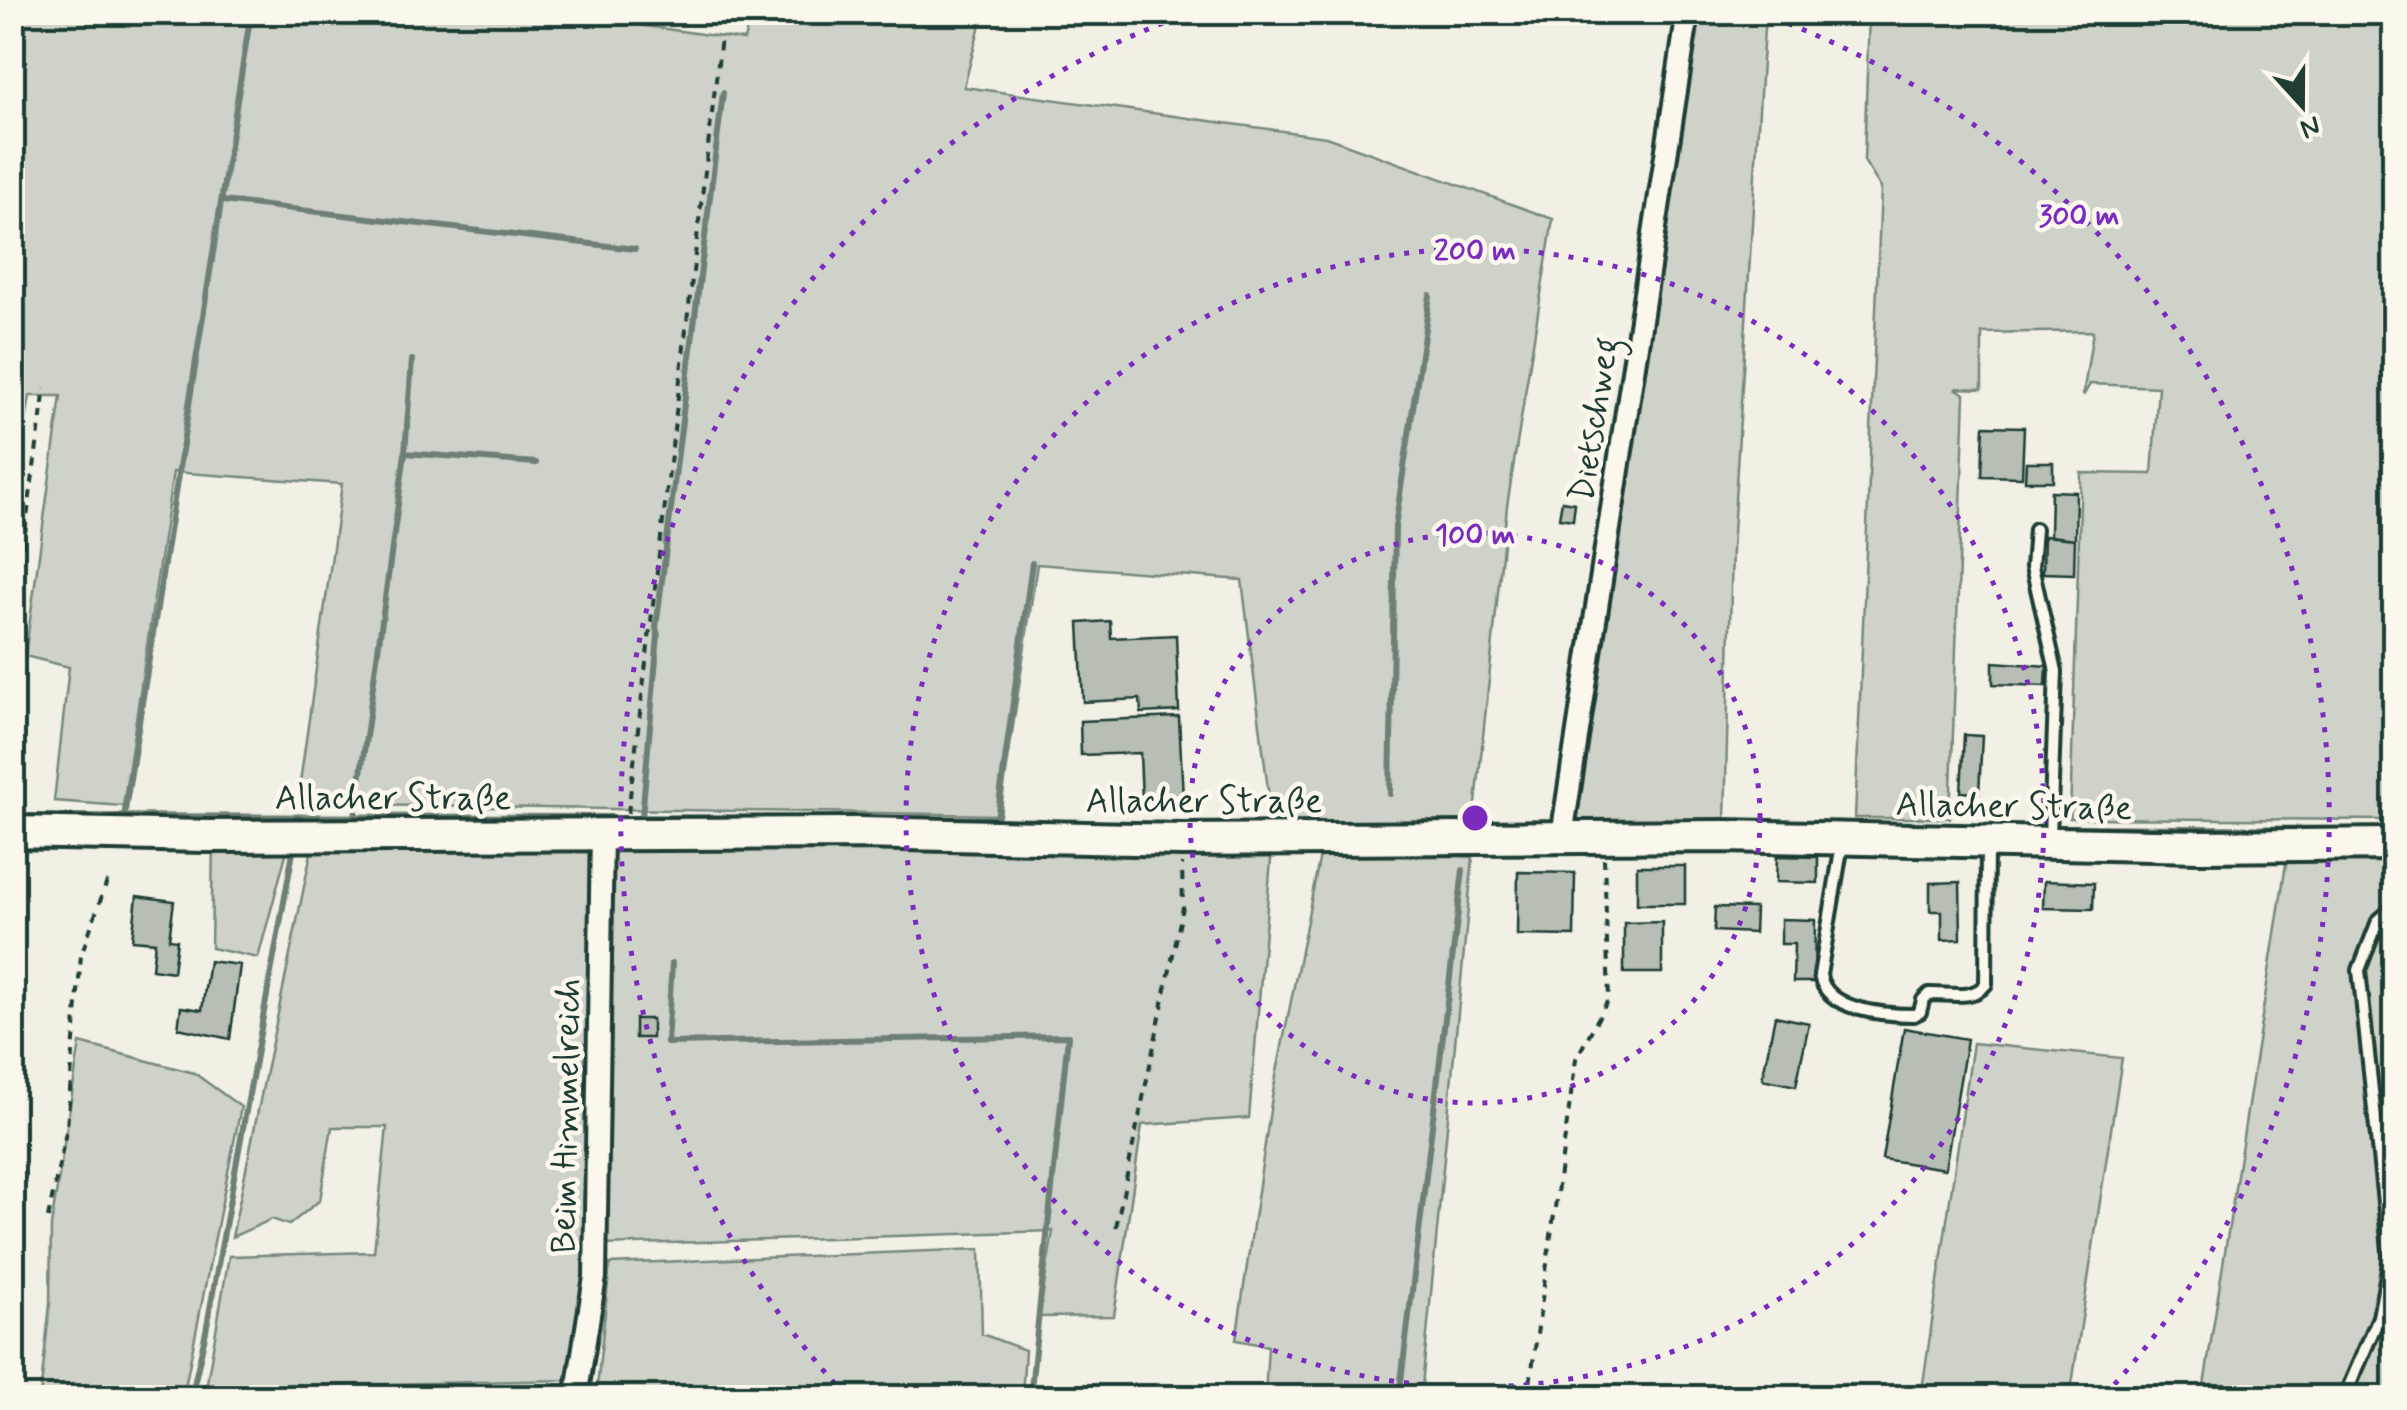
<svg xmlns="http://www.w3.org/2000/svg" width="2407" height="1410" viewBox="0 0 2407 1410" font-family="Mynerve,sans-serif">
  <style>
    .green { fill: #cfd2c8; stroke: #77887e; stroke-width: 2.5 }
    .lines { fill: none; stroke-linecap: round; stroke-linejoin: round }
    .stream { stroke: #6e7f75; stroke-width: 6 }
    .building { fill: #b7beb3; stroke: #1f3d34; stroke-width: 2.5 }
    .lane-casing { stroke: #1f3d34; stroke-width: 18 }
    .street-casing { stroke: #1f3d34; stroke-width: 28 }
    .secondary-casing { stroke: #1f3d34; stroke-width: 38 }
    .path { stroke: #1f3d34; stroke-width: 4; stroke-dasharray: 8 8; stroke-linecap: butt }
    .lane { stroke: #fbf7ec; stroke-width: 10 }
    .street { stroke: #fbf7ec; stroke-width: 20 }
    .secondary { stroke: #fbf7ec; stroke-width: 30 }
    .ring { fill: none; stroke: #7b2cbf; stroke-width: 5; stroke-dasharray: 5 10 }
    .labels { text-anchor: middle; stroke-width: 9; stroke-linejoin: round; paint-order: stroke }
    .street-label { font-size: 35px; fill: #1f3d34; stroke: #fbf7ec }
    .centre { fill: #7b2cbf; stroke: #fbf7ec; stroke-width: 5 }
    .ring-label { font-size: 30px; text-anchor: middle; font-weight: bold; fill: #7b2cbf; stroke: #fbf7ec; stroke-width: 9; stroke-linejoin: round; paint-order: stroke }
  </style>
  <rect width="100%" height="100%" fill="#f2f0e5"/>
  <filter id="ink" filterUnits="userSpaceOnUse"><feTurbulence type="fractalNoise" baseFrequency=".01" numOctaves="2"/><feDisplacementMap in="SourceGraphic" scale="20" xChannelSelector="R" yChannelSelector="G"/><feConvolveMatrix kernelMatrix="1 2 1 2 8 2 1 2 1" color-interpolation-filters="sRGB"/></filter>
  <g filter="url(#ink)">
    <path class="green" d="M547 12 744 40 751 13H983L964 87 1326 137 1553 219 1507 506 1474 823 1272 822 1242 580 1037 564 1000 815 297 804 342 484 173 472 123 806 54 801 69 667 25 656 61 396H30L13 500V13Z
      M1694 13H1765L1732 549 1725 820 1573 822Z
      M1869 13H2394V820L2070 818 2081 473 2152 474 2158 387 2090 384 2083 396 2093 331 1982 333V389L1955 388 1965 394 1950 818H1855L1881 188 1864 161Z
      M289 843 258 958 211 948 213 846Z
      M313 843 589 847 586 1280 570 1380 206 1388 229 1256 374 1252 387 1127H332L320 1200 289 1225 272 1219 232 1237Z
      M612 848H1272L1249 1118 1142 1125 1114 1316 1039 1317 1053 1231 604 1245Z
      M1321 850 1473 857 1421 1397H1265L1268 1346 1236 1340 1272 1097Z
      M2288 851 2394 852V1397L2202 1398Z
      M80 1043 194 1073 241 1107 183 1397H40L50 1304 51 1226Z
      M1973 1043 2122 1058 2070 1397H1921Z
      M980 1249 982 1334 1025 1350 1022 1397H596L610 1264Z"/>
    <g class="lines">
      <path class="stream" d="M723 93 656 628 658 635 642 817 997 819 1032 563
        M223 201 635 249
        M405 453 536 463
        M1390 794 1395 527 1430 295
        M12 816 613 817
        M124 817 251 12
        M355 817 405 453 412 360
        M2010 827H2039
        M2063 827 2344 829
        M672 963 667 1043 1068 1036 1030 1398
        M191 1398 206 1331 293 852
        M1399 1398 1463 870"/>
    </g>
    <path class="building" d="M1984 426 2024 427 2022 477 1982 476Z
      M2026 462H2053V481H2025Z
      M2051 491 2076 492 2075 539 2050 536Z
      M1562 501 1575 503 1573 520 1559 518Z
      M2044 536 2075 539 2074 574 2043 573Z
      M1110 621 1111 638 1176 635 1179 711 1141 713 1140 699 1083 702 1079 623Z
      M1993 662 2047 666 2046 686 1993 684Z
      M1179 717 1183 798 1142 800 1140 753 1081 755 1080 721Z
      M1964 735 1982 736 1979 793 1961 792Z
      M1777 856 1818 857V883L1776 882Z
      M1637 866H1685V904H1637Z
      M1518 872 1575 873 1574 936 1517 935Z
      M2044 881 2094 883 2093 909 2043 908Z
      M1960 882 1961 939 1942 940V911H1930V883Z
      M137 896 174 901 169 939 177 940 173 972 152 969 155 942 132 940Z
      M1715 907 1755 908 1754 933 1714 931Z
      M1781 919 1815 920 1814 982H1793L1794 944H1781Z
      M1662 922V973H1624V923Z
      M209 961 240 965 230 1039 178 1028 181 1007 202 1010Z
      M1775 1016 1809 1023 1796 1086 1762 1079Z
      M635 1019H652V1038H635Z
      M1904 1028 1967 1039 1945 1169 1882 1159Z"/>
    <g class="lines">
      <defs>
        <path id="lane" d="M2035 529 2032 567 2056 671 2050 837
          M1842 844 1820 975C1826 1011 1884 1015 1914 1015L1920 1012 1923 1000 1929 994C1948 993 1973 1001 1986 984L1987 845
          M2344 1398 2379 1317 2390 1258 2359 970 2378 921 2394 907"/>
        <path id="street" d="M1562 836 1688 12
          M576 1398 595 1277 602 833"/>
        <path id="secondary" d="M12 832 207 836 859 833 1182 840 1724 836 2201 846 2394 844"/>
      </defs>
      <use href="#lane" class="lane-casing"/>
      <use href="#street" class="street-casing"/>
      <use href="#secondary" class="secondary-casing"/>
      <path class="path" d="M12 626 45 388
        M628 813 721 38
        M48 1218 67 1127 81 955 109 876
        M1116 1227 1183 907 1182 864
        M1528 1398 1576 1059 1609 998 1604 859"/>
      <use href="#lane" class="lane"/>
      <use href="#street" class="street"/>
      <use href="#secondary" class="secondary"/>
    </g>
  </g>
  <g class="ring">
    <circle cx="1475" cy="818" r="285"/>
    <circle cx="1475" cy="818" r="569"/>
    <path d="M845 1395A854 854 0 0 1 1190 13M1760 13A854 854 0 0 1 2105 1395"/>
  </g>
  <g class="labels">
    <g class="street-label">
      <text transform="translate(1593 419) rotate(-81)" y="12">Dietschweg</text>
      <text x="393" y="809">Allacher Straße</text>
      <text x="1204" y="812">Allacher Straße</text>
      <text transform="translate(2014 805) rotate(1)" y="12">Allacher Straße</text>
      <text transform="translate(565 1116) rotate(-89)" y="12">Beim Himmelreich</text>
    </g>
  </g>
  <circle cx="1475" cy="818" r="15" class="centre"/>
  <g class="ring-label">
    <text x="2079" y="225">300 m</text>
    <text x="1475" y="260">200 m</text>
    <text x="1475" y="544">100 m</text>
  </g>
  <rect width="2407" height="1410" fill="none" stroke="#fbf7ec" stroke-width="50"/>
  <rect x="25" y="25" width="2357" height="1360" fill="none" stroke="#1f3d34" stroke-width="4" filter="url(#ink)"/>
  <g transform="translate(2302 105) rotate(159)" stroke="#fbf7ec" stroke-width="8" paint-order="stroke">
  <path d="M0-8L18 38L0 25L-18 38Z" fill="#1f3d34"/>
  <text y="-15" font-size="28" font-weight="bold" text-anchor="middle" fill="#1f3d34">N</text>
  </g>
</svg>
